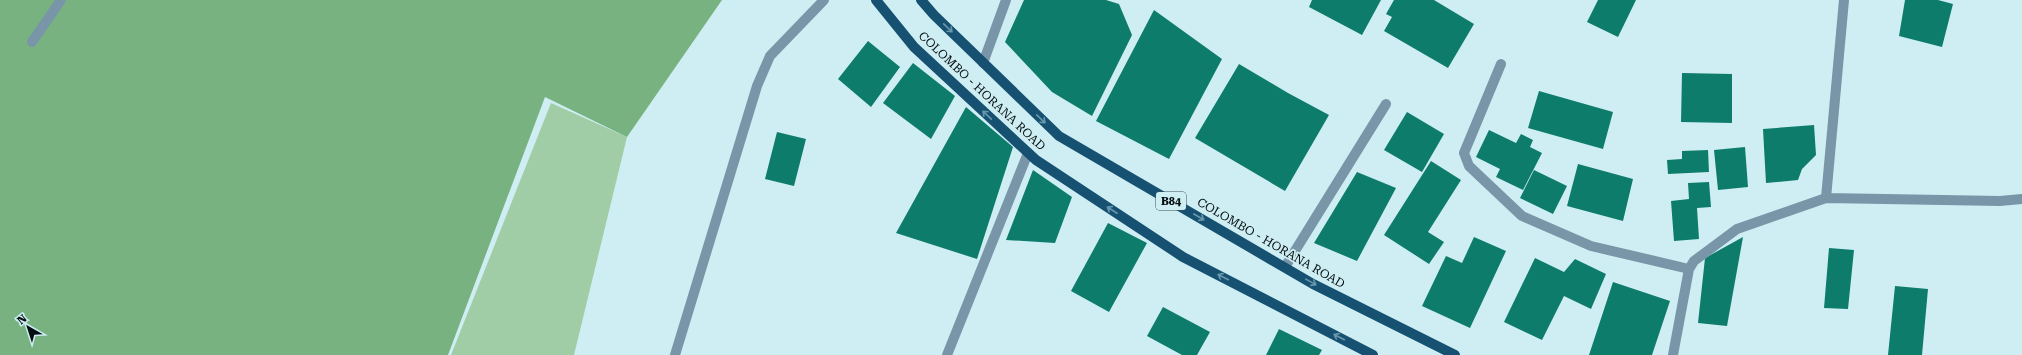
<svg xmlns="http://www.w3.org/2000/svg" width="2022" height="355" viewBox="0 0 2022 355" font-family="'Roboto Serif',serif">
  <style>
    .green { fill: #a1cda6 }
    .forest { fill: #78b281 }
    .building { fill: #0e7c6b }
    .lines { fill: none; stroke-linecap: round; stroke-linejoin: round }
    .service { stroke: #7995a8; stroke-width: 10 }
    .minor { stroke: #7995a8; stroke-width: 10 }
    .primary { stroke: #165172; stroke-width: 10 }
    .oneway { stroke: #6998ac }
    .labels { text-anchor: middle; stroke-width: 3.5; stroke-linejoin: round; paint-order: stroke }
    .shield { fill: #ceeef3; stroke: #415154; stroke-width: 1 }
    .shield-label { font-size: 11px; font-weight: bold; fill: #040e10 }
    .street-label { font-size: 12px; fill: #040e10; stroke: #ceeef3 }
  </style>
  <rect width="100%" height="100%" fill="#ceeef3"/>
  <path class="green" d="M551 103 627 137 574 355H451Z"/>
  <path class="forest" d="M0 0H722L627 137 545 97 448 355H0Z"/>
  <path class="building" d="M1024 0H1106L1119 4 1132 35 1092 116 1052 92 1005 42Z
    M1312 0H1381L1362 35 1309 7Z
    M1394 0H1434L1474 24 1448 68 1384 31 1392 17 1386 14Z
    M1598 0H1636L1618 37 1587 22Z
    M1905 0H1938L1953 4 1942 47 1899 36Z
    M1154 10 1222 59 1169 159 1096 121Z
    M868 41 900 67 871 107 838 79Z
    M913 63 955 96 931 139 883 103Z
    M1239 64 1288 93 1329 115 1285 191 1195 138Z
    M1682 73 1732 74V123L1681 122Z
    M1539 91 1613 112 1603 149 1528 128Z
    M966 107 1013 147 977 259 896 233Z
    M1407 112 1444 134 1422 172 1384 150Z
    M1814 125 1816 155 1802 169 1798 180 1766 183 1763 129Z
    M1489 130 1516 143 1521 134 1533 140 1530 147 1542 153 1523 190 1496 177 1500 169 1476 157Z
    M777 132 806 139 794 186 765 179Z
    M1745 147 1748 187 1718 190 1714 150Z
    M1708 150 1709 172 1668 174 1667 160 1682 159V151Z
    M1431 161 1461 180 1428 232 1444 242 1429 264 1384 235Z
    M1578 164 1633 179 1623 221 1567 206Z
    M1033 170 1072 197 1055 243 1006 240Z
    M1534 170 1567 186 1553 214 1520 198Z
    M1357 172 1396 188 1357 261 1314 243Z
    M1709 182 1711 207 1697 208 1699 239 1674 241 1671 201 1689 199 1688 183Z
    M1108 223 1147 243 1109 312 1071 291Z
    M1474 237 1506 251 1470 328 1422 306 1446 256 1462 263Z
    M1743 237 1727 326 1698 323 1705 258Z
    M1829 248 1854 250 1848 309 1824 308Z
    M1535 258 1564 272 1575 259 1606 274 1591 309 1564 296 1542 340 1504 322Z
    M1613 282 1670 301 1652 355H1589Z
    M1895 286 1928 289 1922 355H1888Z
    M1163 307 1210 332 1197 355H1182L1147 336Z
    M1279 329 1322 350 1319 355H1266Z"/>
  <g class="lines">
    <path class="service" d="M675 355 757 86 770 56 824 0"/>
    <path class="minor" d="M32 42 61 0
      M983 63 1006 0
      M1501 64 1464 153 1469 166 1522 216 1591 246 1689 269
      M1826 198 2000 201 2022 199
      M1285 267 1386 104
      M947 355 1028 153
      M1673 355 1689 269 1694 261 1737 229 1826 198 1844 0"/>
    <path class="primary" d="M876 0 914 47 1036 160 1183 257 1373 355
      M921 0 934 15 1059 136 1313 284 1455 355"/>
  </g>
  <defs><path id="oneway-shaft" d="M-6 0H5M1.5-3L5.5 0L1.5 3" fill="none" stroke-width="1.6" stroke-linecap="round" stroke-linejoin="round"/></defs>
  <g class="oneway">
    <use href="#oneway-shaft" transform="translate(948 28) rotate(44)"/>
    <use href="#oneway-shaft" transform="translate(987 115) rotate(-137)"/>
    <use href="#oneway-shaft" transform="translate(1041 119) rotate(44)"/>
    <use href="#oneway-shaft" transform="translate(1112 210) rotate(-147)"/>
    <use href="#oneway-shaft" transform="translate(1199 217) rotate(30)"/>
    <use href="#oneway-shaft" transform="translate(1223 277) rotate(-153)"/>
    <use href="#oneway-shaft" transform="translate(1311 282) rotate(29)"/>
    <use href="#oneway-shaft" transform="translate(1339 337) rotate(-153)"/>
  </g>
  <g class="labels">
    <rect class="shield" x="1156" y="192" width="30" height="18" rx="3"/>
    <g class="shield-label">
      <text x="1171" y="205">B84</text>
    </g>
    <g class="street-label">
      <text transform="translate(982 91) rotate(43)" y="4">COLOMBO - HORANA ROAD</text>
      <text transform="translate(1271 243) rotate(30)" y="4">COLOMBO - HORANA ROAD</text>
    </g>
  </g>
  <g transform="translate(28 327) rotate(321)" stroke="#ceeef3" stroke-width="3" paint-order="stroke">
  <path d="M0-3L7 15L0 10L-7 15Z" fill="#040e10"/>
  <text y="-6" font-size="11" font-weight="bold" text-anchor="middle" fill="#040e10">N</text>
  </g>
</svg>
